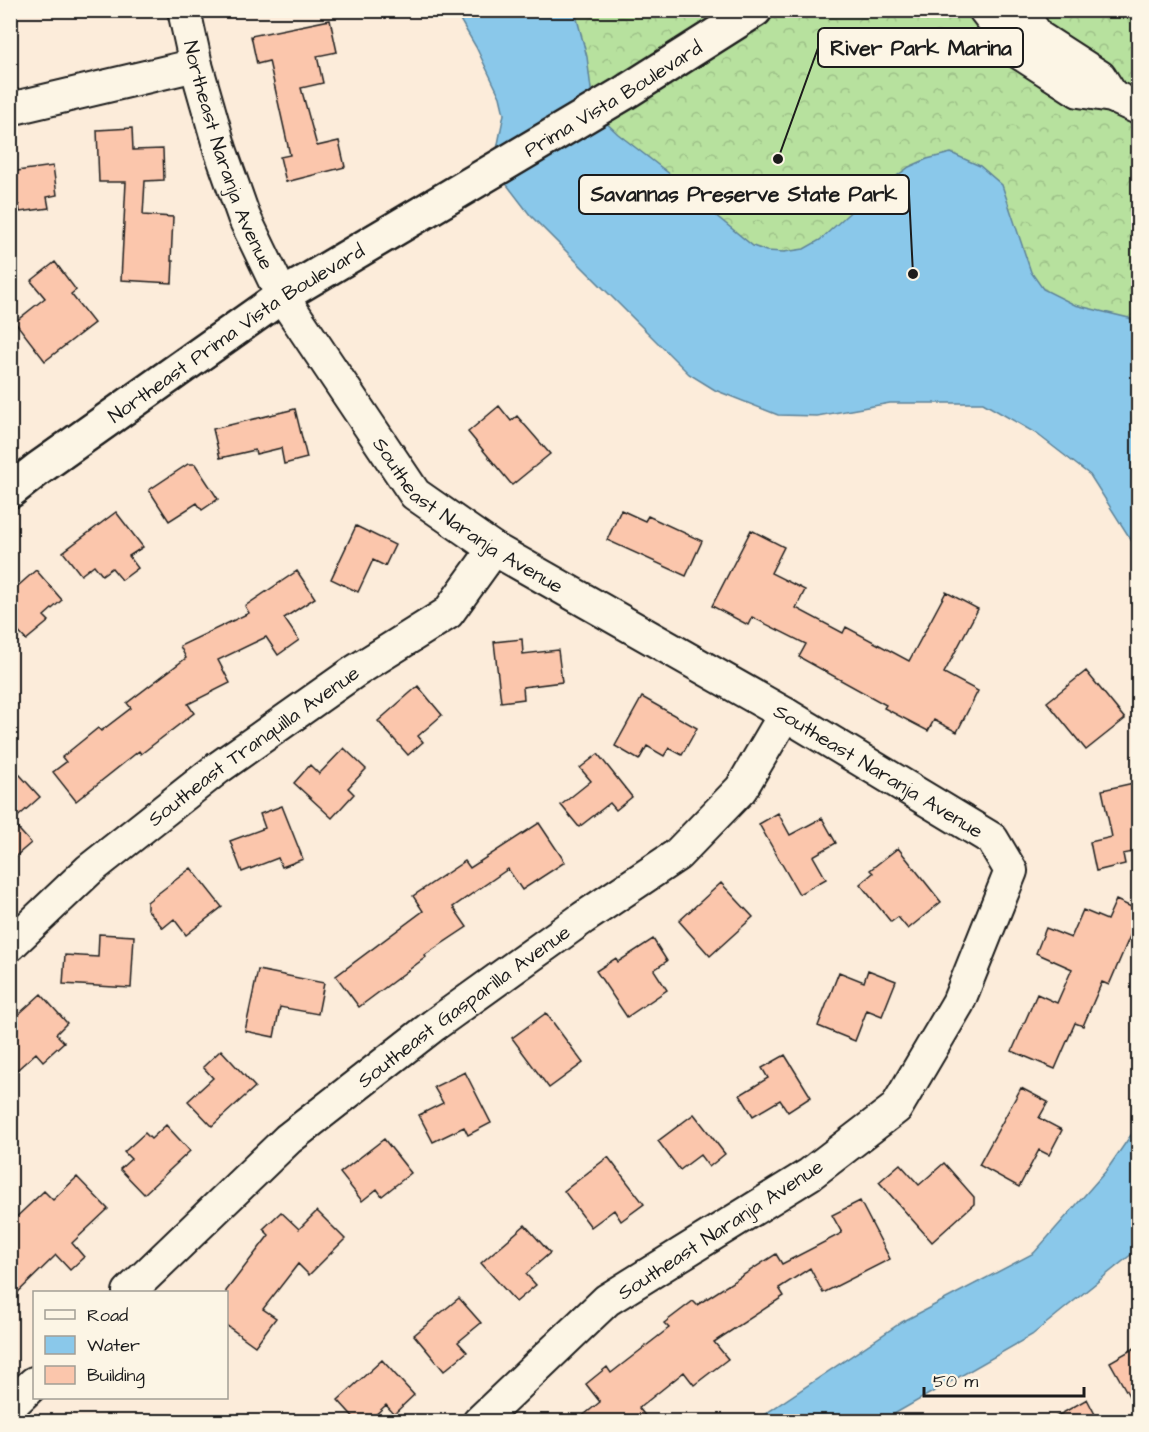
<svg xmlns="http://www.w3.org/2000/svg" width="1149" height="1432" viewBox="0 0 1149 1432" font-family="'Architects Daughter',sans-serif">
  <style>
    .forest { fill: url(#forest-crowns); stroke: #6a7e5d; stroke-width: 1.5 }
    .water { fill: #8ac8ea; stroke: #5e8398; stroke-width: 1.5 }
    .building { fill: #fbc6ac; stroke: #1c1c1c; stroke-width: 1.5 }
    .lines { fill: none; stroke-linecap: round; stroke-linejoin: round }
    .minor-casing { stroke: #1c1c1c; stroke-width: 36 }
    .major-casing { stroke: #1c1c1c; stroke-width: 38 }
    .minor { stroke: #fcf5e5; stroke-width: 32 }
    .major { stroke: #fcf5e5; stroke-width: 33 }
    .labels { text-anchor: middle; stroke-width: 6; stroke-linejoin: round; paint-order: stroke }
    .street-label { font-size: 20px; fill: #1c1c1c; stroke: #fcf5e5 }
    .leader { fill: none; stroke: #1c1c1c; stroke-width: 2 }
    .callout-dot { fill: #1c1c1c; stroke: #fcf5e5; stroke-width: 2 }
    .callout { fill: #fcf5e5; stroke: #1c1c1c; stroke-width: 2 }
    .callout-label { font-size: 21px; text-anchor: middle; font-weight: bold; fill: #1c1c1c }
  </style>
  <defs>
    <pattern id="forest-crowns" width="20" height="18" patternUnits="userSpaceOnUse" patternTransform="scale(1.5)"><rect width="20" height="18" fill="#b7e19e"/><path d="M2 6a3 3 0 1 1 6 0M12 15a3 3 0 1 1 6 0" fill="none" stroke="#9dc088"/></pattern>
  </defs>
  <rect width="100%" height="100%" fill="#fcecda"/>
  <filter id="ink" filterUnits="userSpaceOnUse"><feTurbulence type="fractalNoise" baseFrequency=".0167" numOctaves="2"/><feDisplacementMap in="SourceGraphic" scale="12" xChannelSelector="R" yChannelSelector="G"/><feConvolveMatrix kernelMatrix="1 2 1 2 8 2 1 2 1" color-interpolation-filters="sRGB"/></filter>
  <g filter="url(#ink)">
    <path class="forest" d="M506 11H1138V411L790 347Z"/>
    <path class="water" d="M455 11H575L587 57 592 97 598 115 618 134 684 185 697 200 753 246 766 251 784 252 804 249 820 240 859 204 909 167 927 159 951 153 980 166 1002 185 1031 272 1043 289 1075 305 1129 318 1138 323V551L1090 475 1037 434 983 403H890L817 416 778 415 715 390 689 374 530 215 504 181 497 149 504 114 500 97 476 47Z
      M1138 1125V1249L1032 1335 882 1421H755L902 1322 1034 1253 1106 1171Z"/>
    <path class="building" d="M330 20 337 52 317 56 323 83 301 88 317 146 339 141 345 167 286 182 280 157 290 155 269 61 257 64 251 36Z
      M132 128 133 150 163 149 164 180 145 181 143 215 173 217 171 261H173L172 283 121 280 126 182H99L97 130Z
      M53 166 57 195 47 197 49 208 20 212 19 205 10 206V172Z
      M55 262 76 290 71 294 94 323 45 361 15 322 45 298 31 281Z
      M499 406 511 421 517 416 550 454 512 485 468 432Z
      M295 409 307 458 284 464 281 448 256 454 255 450 220 458 213 429Z
      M188 464H195L218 499 202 510 197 503 169 521 149 490Z
      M621 510 645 521 648 516 702 541 686 576 607 540Z
      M116 512 143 547 129 556 138 568 122 580 112 568 102 575 94 565 81 575 63 552Z
      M356 526 395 545 385 566 373 560 358 592 331 579Z
      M751 530 784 547 771 573 805 590 796 608 843 633 846 627 909 661 946 592 978 609 944 673 978 691 957 732 934 720 928 731 884 708 886 705 799 657 806 644 752 617 748 625 712 606Z
      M36 570 62 600 44 616 49 621 26 640 10 623V593Z
      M297 571 315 598 284 618 299 640 278 655 266 637 218 660 230 683 188 704 194 713 141 754 139 751 76 801 53 772 66 762 62 757 98 728 101 731 131 708 127 703 186 658 180 646 249 613 245 606Z
      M522 639 523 654 558 650 562 682 523 687 524 699 501 702 494 642Z
      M1086 671 1125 719 1086 750 1047 702Z
      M418 686 442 715 418 736 423 742 408 755 378 721Z
      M642 697 697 728 682 755 669 748 664 756 647 746 639 760 615 746Z
      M344 748 366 769 348 788 354 794 332 818 294 783 310 765 319 774Z
      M598 754 632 797 616 810 610 803 579 827 561 805 591 781 580 768Z
      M10 764 40 797 12 822 31 843 10 861Z
      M1138 782V851L1123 854 1125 864 1096 871 1090 842 1112 837 1102 790Z
      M282 806 303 859 282 867 278 858 242 872 230 841 265 828 260 814Z
      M778 813 790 835 822 818 836 843 813 856 826 879 799 894 759 824Z
      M539 823 565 862 522 890 508 869 453 907 467 927 425 955 426 957 359 1007 336 976 423 911 413 896 465 861 470 868Z
      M898 848 941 902 908 929 898 917 891 922 860 884 873 873 870 870Z
      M191 868 222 907 186 935 174 919 163 928 147 909V902Z
      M721 883 753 917 710 956 679 921Z
      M1116 900 1138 910V931L1133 929 1109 985 1102 982 1083 1026 1075 1023 1055 1069 1012 1051 1037 994 1057 1003 1072 969 1036 953 1046 928 1071 938 1083 910 1107 920Z
      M99 934 134 936 131 988 63 984 65 955 98 957Z
      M653 939 667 961 654 970 667 990 627 1017 596 971 616 958 618 962Z
      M258 970 324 983 318 1014 280 1007 274 1037 245 1031Z
      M868 970 896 981 882 1016 867 1010 855 1041 818 1026 839 972 864 982Z
      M41 994 67 1023 56 1034 64 1042 43 1061 36 1053 10 1076V1022Z
      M546 1013 583 1063 549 1088 512 1038Z
      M221 1050 255 1087 212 1126 188 1101 213 1078 203 1067Z
      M785 1055 811 1097 788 1112 780 1100 753 1116 740 1095 768 1078 762 1068Z
      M465 1072 491 1123 468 1135 464 1127 433 1142 419 1115 443 1103 434 1087Z
      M1021 1088 1048 1102 1039 1118 1062 1130 1049 1155 1039 1150 1019 1187 979 1165Z
      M694 1114 725 1154 709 1167 700 1155 680 1170 658 1141Z
      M166 1125 190 1151 144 1194 120 1169 131 1159 124 1152 145 1133 151 1139Z
      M384 1139 411 1173 382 1196 377 1189 362 1201 340 1173Z
      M608 1157 644 1204 621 1221 614 1210 591 1227 564 1191Z
      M944 1163 974 1197V1204L932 1242 879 1182 900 1164 919 1185Z
      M77 1177 108 1209 72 1243 84 1257 70 1270 56 1255 10 1300V1223L44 1191 53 1200Z
      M860 1201 890 1259 823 1293 810 1268 779 1288 784 1296 714 1342 728 1359 694 1385 684 1372 639 1408 650 1422H575L600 1402 586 1384 607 1367 611 1373 669 1328 664 1323 693 1301 697 1305 776 1254 782 1264 842 1233 832 1215Z
      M317 1211 345 1239 309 1275 298 1264 263 1309 276 1318 255 1346 226 1325V1291L269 1235 263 1229 281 1212 299 1229Z
      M525 1225 550 1253 526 1274 536 1285 516 1302 481 1263Z
      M459 1298 481 1323 458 1342 467 1352 444 1371 414 1335Z
      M1138 1346V1412L1110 1362Z
      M382 1360 414 1395 394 1414 386 1405 368 1422H358L338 1400Z
      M1087 1399 1099 1422H1047Z"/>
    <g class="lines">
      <defs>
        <g id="minor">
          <path id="s1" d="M184 10 196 65 220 149 244 217 282 296 415 494 494 549 785 714 992 839 1011 871 958 1003 896 1108 810 1174 607 1300 479 1422"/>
          <path d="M985 10 1017 51 1079 91 1112 96 1138 108"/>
          <path d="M1020 10 1038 37 1100 77 1112 96"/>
          <path d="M10 109 196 65"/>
          <path id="s2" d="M10 945 89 870 218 768 354 672 448 613 494 549"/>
          <path id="s3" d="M129 1292 288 1139 434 1025 583 918 677 855 741 789 785 714"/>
          <path d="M10 1406 34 1383"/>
        </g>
        <g id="major">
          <path id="s4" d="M10 491 38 469 282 296 624 93 755 10"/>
        </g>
      </defs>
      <use href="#minor" class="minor-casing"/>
      <use href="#major" class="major-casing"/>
      <use href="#minor" class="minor"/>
      <use href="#major" class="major"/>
    </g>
  </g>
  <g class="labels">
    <g class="street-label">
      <text dy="7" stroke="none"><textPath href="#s4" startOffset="720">Prima Vista Boulevard</textPath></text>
      <text dy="7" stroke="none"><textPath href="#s1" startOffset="152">Northeast Naranja Avenue</textPath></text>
      <text dy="7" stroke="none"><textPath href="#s4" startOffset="276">Northeast Prima Vista Boulevard</textPath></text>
      <text dy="7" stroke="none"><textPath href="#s1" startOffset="596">Southeast Naranja Avenue</textPath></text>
      <text dy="7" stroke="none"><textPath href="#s2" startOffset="315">Southeast Tranquilla Avenue</textPath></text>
      <text dy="7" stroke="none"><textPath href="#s1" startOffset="1082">Southeast Naranja Avenue</textPath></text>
      <text dy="7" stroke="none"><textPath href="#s3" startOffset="441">Southeast Gasparilla Avenue</textPath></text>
      <text transform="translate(720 1229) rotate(-33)" y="7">Southeast Naranja Avenue</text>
    </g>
  </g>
  <path class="leader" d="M778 159L818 48M913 274L909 194"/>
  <g class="callout-dot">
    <circle cx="778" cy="159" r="6"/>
    <circle cx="913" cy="274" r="6"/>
  </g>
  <g class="callout">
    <rect x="818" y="28" width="205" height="39" rx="6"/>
    <rect x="579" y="175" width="330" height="39" rx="6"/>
  </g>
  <g class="callout-label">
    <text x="921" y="55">River Park Marina</text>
    <text x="744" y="201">Savannas Preserve State Park</text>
  </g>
  <rect width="1149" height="1432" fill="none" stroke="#fcf5e5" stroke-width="36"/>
  <rect x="18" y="18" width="1113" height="1396" fill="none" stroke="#1c1c1c" stroke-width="2" filter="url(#ink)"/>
  <rect x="33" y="1291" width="195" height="108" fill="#fcf5e5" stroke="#a29e95" stroke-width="1.5"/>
  <rect x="45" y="1310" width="30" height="9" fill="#fcf5e5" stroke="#a29e95" stroke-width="1.5"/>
  <text x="87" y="1321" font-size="18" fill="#1c1c1c">Road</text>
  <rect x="45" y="1336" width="30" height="18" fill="#8ac8ea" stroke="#a29e95" stroke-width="1.5"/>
  <text x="87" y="1351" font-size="18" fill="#1c1c1c">Water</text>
  <rect x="45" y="1366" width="30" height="18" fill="#fbc6ac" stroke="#a29e95" stroke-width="1.5"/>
  <text x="87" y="1381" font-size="18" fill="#1c1c1c">Building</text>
  <path d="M924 1387v9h160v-9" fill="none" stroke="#1c1c1c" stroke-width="3"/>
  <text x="933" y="1387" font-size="18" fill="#1c1c1c" stroke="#fcf5e5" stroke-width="4.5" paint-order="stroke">50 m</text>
</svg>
